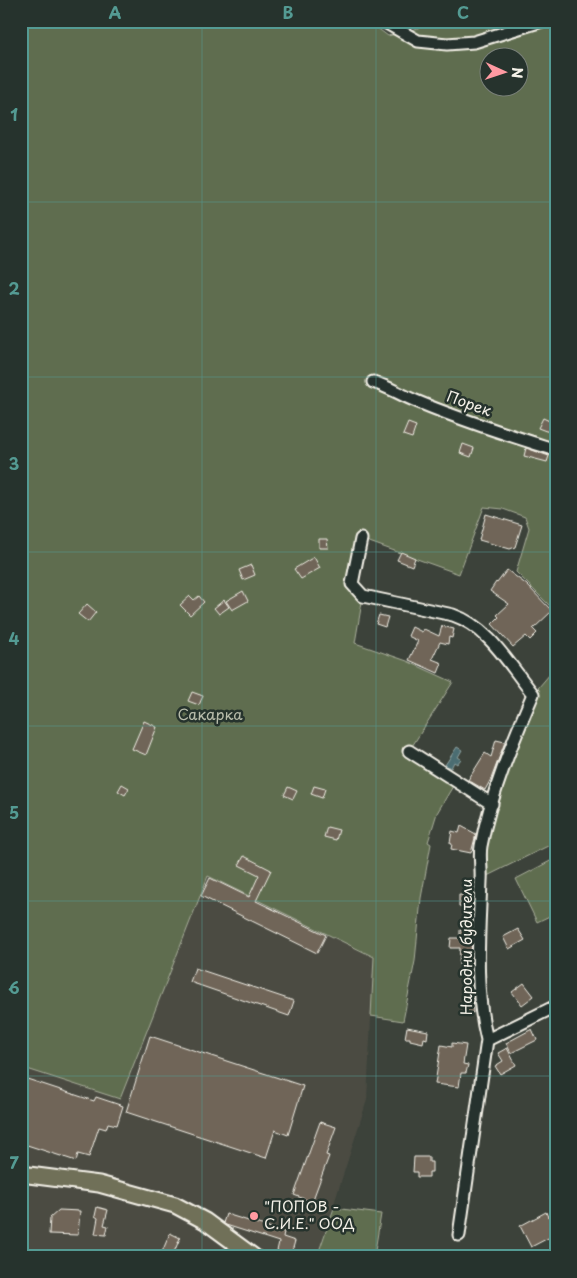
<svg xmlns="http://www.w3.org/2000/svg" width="577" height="1278" viewBox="0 0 577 1278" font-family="'Playpen Sans',sans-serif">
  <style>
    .built { fill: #4b4c43 }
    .green { fill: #5f6d4f; stroke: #aaaf9c; fill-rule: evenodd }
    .water { fill: #4b6d72; stroke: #8fa2a1 }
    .building { fill: #6f6558; stroke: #f4f1e8 }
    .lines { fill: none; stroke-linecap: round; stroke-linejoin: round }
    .minor-casing { stroke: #f4f1e8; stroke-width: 15 }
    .major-casing { stroke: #f4f1e8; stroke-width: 19 }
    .minor { stroke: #26332d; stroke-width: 11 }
    .major { stroke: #706f59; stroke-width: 15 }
    .grid { fill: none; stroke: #549b93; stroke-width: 1; stroke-opacity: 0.55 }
    .poi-dot { fill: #ff9aa2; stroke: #26332d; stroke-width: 2 }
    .labels { text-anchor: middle; stroke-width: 5; stroke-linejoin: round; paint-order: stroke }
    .street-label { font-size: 15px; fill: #f4f1e8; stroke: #26332d }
    .park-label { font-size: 15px; fill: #b8bcab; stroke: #26332d }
    .poi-label { font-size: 15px; fill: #f4f1e8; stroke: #26332d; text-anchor: start }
    .neatline { fill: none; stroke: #549b93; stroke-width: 2 }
    .grid-label { font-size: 16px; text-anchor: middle; font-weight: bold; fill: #549b93 }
  </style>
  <rect width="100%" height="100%" fill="#3c423a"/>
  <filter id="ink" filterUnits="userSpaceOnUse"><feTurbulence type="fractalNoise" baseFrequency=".02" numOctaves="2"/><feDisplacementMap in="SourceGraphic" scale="10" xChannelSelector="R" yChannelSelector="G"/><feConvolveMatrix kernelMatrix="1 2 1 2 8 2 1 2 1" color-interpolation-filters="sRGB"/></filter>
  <g filter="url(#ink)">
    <path class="built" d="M208 876 374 957 367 1100 317 1257H21V1067L120 1099Z"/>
    <path class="green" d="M21 21H368L388 36 436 23 410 21H556V615L555 611 516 572 529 528 525 517 503 509 484 507 459 574 361 539 352 584 363 596 355 643 407 661 453 682 409 751 456 781 437 813 428 842 431 844 421 898 415 961 403 1021 371 1016 374 957 208 876 120 1099 21 1067ZM490 58H520V88H490Z
      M556 667V842L481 879V848L533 694Z
      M556 858V913L537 922 516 879Z
      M334 1208 381 1214 374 1257H317Z"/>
    <path class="water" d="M457 747 462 750 458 757 461 759 457 764 454 762 451 768 445 765Z"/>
    <path class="building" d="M543 418 556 424V432L546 431 538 428Z
      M408 423 416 426 412 438 403 435Z
      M463 444 474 448 471 457 460 453Z
      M526 448 549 456 547 462 524 456Z
      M486 514 522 525 515 547 510 549 479 540Z
      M319 539H327L328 548H319Z
      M401 552 415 558 412 566 397 560Z
      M314 557 320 568 301 579 294 569Z
      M251 565 255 575 243 580 239 570Z
      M507 570 527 585 552 611 533 629 537 633 530 640 526 636 513 647 492 624 499 617 497 615 509 604 490 591 496 582 497 583Z
      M243 591 248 601 232 610 226 601Z
      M190 596 194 600 199 596 204 602 190 615 180 605Z
      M224 600 229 607 219 614 214 608Z
      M87 604 96 612 88 622 78 614Z
      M379 615 388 617 385 627 376 624Z
      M442 626 454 629 452 638 449 637 448 644 440 642 432 659 442 663 438 673 409 660 418 641 408 636 412 627 422 632 424 629 439 636Z
      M192 692 203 696 199 705 188 701Z
      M144 721 157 727 146 755 132 749Z
      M496 740 505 742 491 779 485 790 468 780 485 753 491 757Z
      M122 784 129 788 125 795 118 791Z
      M314 786 325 789 322 798 311 794Z
      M288 787 297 791 293 799 284 795Z
      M461 826 476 834 471 853 451 849 452 844 450 843 452 831 459 833Z
      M327 827 339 830 336 840 324 837Z
      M244 856 271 870 256 901 326 935 317 953 201 896 210 878 249 897 259 875 239 865Z
      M459 895 473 896 472 908 459 907Z
      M465 925H472L471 966 459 965 460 948H450L451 938H460V930H465Z
      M518 929 525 940 509 949 503 937Z
      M195 968 294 1001 289 1016 190 982Z
      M524 983 534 996 522 1005 512 992Z
      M465 995 472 996 473 1013H464Z
      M407 1027 428 1031 427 1039 424 1038 423 1043 410 1040V1038H405Z
      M532 1029 537 1040 511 1053 506 1043Z
      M150 1036 303 1086 288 1135 275 1130 266 1158 126 1112Z
      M452 1043 466 1045 463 1064 468 1065 466 1073H461L459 1087 435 1084 441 1045 452 1047Z
      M507 1048 516 1065 500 1074 495 1066 503 1061 498 1053Z
      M21 1077 94 1101 96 1097 123 1106 117 1125 108 1123 106 1129 99 1127 89 1157 78 1154 76 1161 21 1143Z
      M320 1122 336 1127 326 1155 329 1156 312 1202 294 1195Z
      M414 1157H429V1162H432V1172H429V1177H417V1172H413Z
      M97 1207 108 1210 104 1225 108 1226 106 1235 95 1234 98 1218 95 1216Z
      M59 1210 80 1211 78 1235 49 1234 50 1218Z
      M546 1212 548 1217 556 1213V1234L531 1247 520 1226Z
      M226 1214 284 1232 283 1237 295 1241 291 1255 277 1251 279 1242 226 1225 223 1223Z
      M170 1233 180 1238 172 1257H160Z"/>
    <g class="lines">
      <defs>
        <path id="minor" d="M383 21 418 41 447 44 474 42 542 21
          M373 382C389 387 401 395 416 401 461 420 509 435 556 450
          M361 539 352 584 363 596 453 615C489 627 510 666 533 694 513 741 490 796 481 846 479 857 482 869 481 881 479 934 474 988 487 1040L459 1235
          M409 751 492 804
          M487 1040 556 1006"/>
        <path id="major" d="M21 1174 99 1184 175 1205 205 1221 254 1257"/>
      </defs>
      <use href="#minor" class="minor-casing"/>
      <use href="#major" class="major-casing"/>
      <use href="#minor" class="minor"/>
      <use href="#major" class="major"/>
    </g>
  </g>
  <path class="grid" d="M202 21V1257M376 21V1257M21 202H556M21 377H556M21 552H556M21 726H556M21 901H556M21 1076H556"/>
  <circle class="poi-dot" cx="254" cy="1216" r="5"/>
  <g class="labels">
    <g class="street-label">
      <text transform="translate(469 404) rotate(20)" y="5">Порек</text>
      <text transform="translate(467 947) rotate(-90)" y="5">Народни будители</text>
    </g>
    <g class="park-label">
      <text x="210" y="720">Сакарка</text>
    </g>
    <g class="poi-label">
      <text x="264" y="1212">"ПОПОВ -<tspan x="264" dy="17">С.И.Е." ООД</tspan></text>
    </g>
  </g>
  <rect width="577" height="1278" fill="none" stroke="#26332d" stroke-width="55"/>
  <g transform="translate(504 72) rotate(93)"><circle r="24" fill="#26332d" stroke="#787f78"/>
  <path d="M0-4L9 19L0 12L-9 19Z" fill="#ff9aa2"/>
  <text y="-8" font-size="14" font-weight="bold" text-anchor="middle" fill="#f4f1e8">N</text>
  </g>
  <rect x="28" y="28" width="522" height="1222" class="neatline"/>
  <g class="grid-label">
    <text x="115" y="19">A</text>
    <text x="288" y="19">B</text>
    <text x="463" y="19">C</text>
    <text x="14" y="121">1</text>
    <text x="14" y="295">2</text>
    <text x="14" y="470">3</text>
    <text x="14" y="645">4</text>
    <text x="14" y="819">5</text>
    <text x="14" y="994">6</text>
    <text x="14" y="1169">7</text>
  </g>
</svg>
